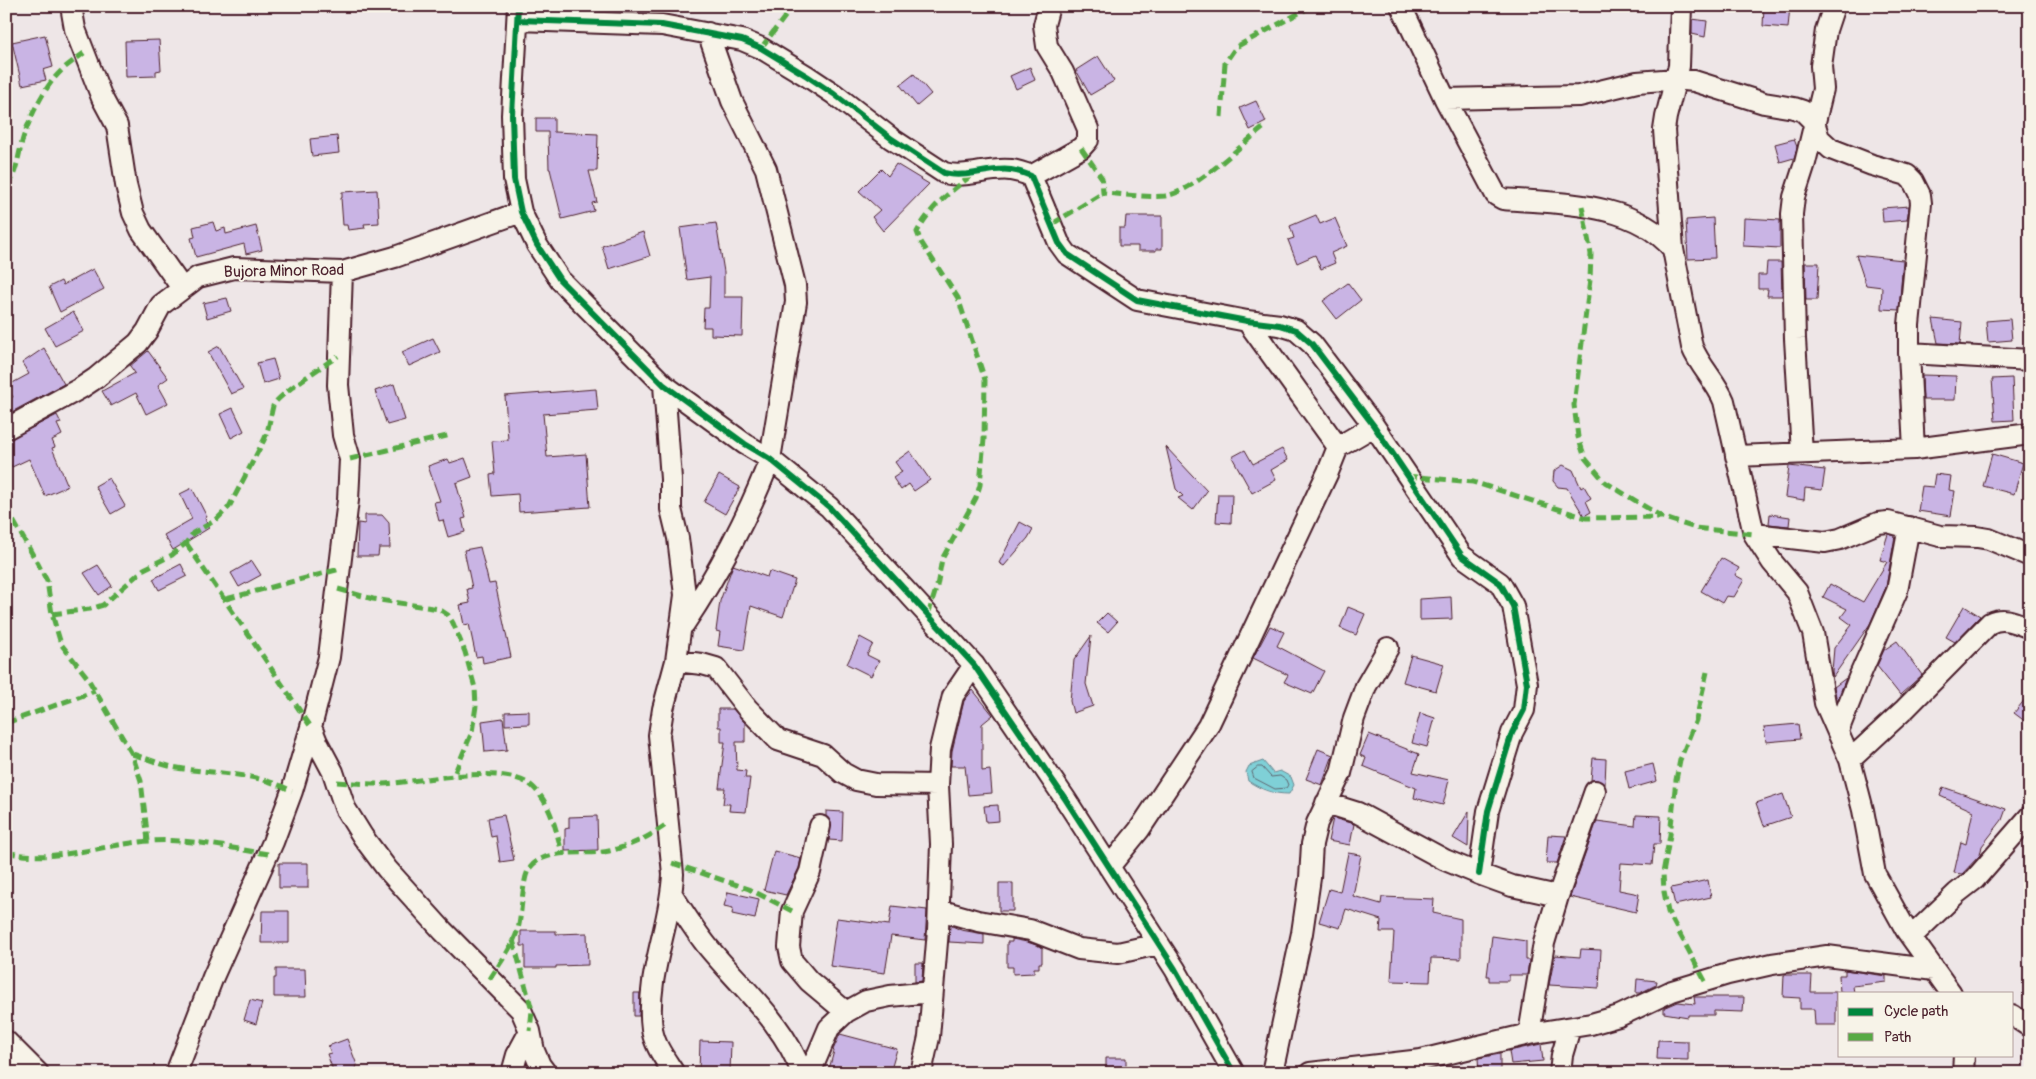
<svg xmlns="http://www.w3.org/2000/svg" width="2036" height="1079" viewBox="0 0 2036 1079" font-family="Pangolin,sans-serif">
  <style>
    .water { fill: #7fd0d7; stroke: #6a8992 }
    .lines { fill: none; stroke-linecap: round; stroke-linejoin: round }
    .shore { stroke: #5f6670; stroke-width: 1 }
    .building { fill: #c9b4e4; stroke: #4a1f2b }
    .street-casing { stroke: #4a1f2b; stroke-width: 24 }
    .street { stroke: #f7f3e8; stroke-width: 20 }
    .quiet { stroke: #57aa44; stroke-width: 5; stroke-dasharray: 10 5; stroke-linecap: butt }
    .cycleway-casing { stroke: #f7f3e8; stroke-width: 9 }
    .cycleway { stroke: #00873e; stroke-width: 6 }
    .labels { text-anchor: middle; stroke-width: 4; stroke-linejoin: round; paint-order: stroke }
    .street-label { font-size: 16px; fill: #4a1f2b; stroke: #f7f3e8 }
  </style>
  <rect width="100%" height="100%" fill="#eee6e7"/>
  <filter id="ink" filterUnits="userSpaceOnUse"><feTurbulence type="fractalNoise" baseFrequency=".02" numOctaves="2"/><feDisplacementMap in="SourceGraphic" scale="10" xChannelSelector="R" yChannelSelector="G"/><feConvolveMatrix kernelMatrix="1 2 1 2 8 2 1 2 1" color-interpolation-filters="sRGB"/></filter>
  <g filter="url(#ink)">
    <path class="water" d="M1263 761 1273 773 1280 771 1291 777 1294 785 1289 794C1273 794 1262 790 1248 781L1246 772 1249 766Z"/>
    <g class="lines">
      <path class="shore" d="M1258 767H1262L1271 777 1280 776 1286 780 1288 785 1286 788 1275 789 1254 778 1252 772Z"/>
    </g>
    <path class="building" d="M1764 6H1790L1788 28 1763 26Z
      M1692 19 1707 21 1705 37 1692 34Z
      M45 35 53 67 43 70 46 80 22 85 12 42Z
      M159 40 161 70 156 71V76L126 77 125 41Z
      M1098 56 1114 81 1090 95 1076 70Z
      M1030 67 1035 80 1016 89 1010 76Z
      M914 74 931 94 917 106 900 85Z
      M1256 101 1266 122 1250 130 1240 108Z
      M536 118H554V132L598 134 597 171H589L597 202 592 203 594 211 562 219 550 169H549L548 132H536Z
      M337 136 339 153 312 156 310 139Z
      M1794 139 1797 147 1794 158 1780 162 1775 144Z
      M896 164 929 184 883 231 872 217 880 210 859 191 881 169 888 176Z
      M377 190 379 223 364 224 365 228 348 230 347 225H343L341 198H342V192Z
      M1909 206 1907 220 1883 222 1882 208Z
      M1316 215 1320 224 1335 218 1347 246 1331 253 1335 263 1321 269 1315 255 1297 263 1288 240 1294 238 1290 226Z
      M1126 216H1162V249H1156V251H1138V246H1119V228H1125Z
      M1713 218 1715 258 1688 259 1686 220Z
      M1744 218 1780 220V248L1743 246Z
      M213 222 216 231 225 228 226 234 256 226 262 250 246 254 244 244 196 257 191 238 195 237 193 227Z
      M716 223 724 272V297H743L742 336 711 335V327H703L704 308H709L710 277 687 280 680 228Z
      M643 232 650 256 609 269 602 246Z
      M1856 255 1903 260 1899 310 1881 309 1882 287 1866 285Z
      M1767 262H1781L1782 296H1767L1768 289H1758V275H1766Z
      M1805 263H1819L1817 300H1806Z
      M93 269 104 289 60 312 49 287 61 281 63 285Z
      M1348 283 1361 300 1337 319 1323 301Z
      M227 298 231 311 207 318 203 303Z
      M73 312 84 331 55 346 45 328Z
      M1933 319 1962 322 1960 344 1938 343Z
      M2010 319 2012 340 1988 342 1986 321Z
      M433 338 440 352 409 366 402 352Z
      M219 346 243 389 231 394 208 352Z
      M44 348 64 384 6 415V401L13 397 7 386 29 374 22 363Z
      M148 351 168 378 158 385 168 403 146 414 136 393 111 406 102 391 135 373 130 366Z
      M273 359 279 379 263 384 257 363Z
      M1922 375 1956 376 1955 400H1923Z
      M2012 378 2014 420 1995 421 1992 379Z
      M394 384 405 420 387 425 375 391Z
      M596 389 598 410 543 414 547 457 586 454 590 507 519 512 518 494 492 496 490 475 495 474 492 441 508 440 505 396Z
      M233 408 244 431 231 438 220 414Z
      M57 415 61 423 57 424 62 435 52 440 55 447 52 448 68 486 45 496 29 459 12 467 6 454V441Z
      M1166 447 1207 491 1193 510 1178 498 1183 496 1176 489Z
      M1282 449 1288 460 1271 470 1276 480 1252 493 1232 457 1245 450 1253 464Z
      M910 451 930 480 914 491 909 484 901 490 893 478 902 472 895 462Z
      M1992 454 2023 463 2014 494 1983 486Z
      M465 458 472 477 456 483 466 518 462 519 465 532 448 537 443 520 439 521 434 502 440 501 428 466 448 459 450 463Z
      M1563 465 1573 470 1581 488 1584 486 1591 498 1586 501 1591 512 1584 516 1567 488 1558 487 1553 481 1554 471Z
      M1789 466 1825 470 1822 490 1805 488 1804 500 1785 497Z
      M1935 474 1951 476 1949 490 1955 491 1951 516 1918 511 1922 486 1933 487Z
      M719 475 740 487 725 514 704 502Z
      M109 478 125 506 111 514 95 486Z
      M192 488 207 517 205 518 209 528 173 550 164 535 192 519 180 494Z
      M1218 494H1232L1231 523 1216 522Z
      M1770 514 1790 517 1789 526 1769 524Z
      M365 515H382L389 523 390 548H379L378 556H357L358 523 365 524Z
      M1020 522 1033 529 1028 538 1004 566 999 563Z
      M1888 534 1895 536 1886 587 1870 624 1833 677 1832 671 1834 648 1852 625 1841 617 1847 609 1823 597 1830 584 1863 602 1887 562 1880 560Z
      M480 547 489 584 495 583 511 657 483 663 482 656 476 657 469 624 464 625 460 605 470 603 467 589 472 588 464 550Z
      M1721 558 1739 568 1735 575 1744 580 1734 597 1726 596 1722 603 1701 591Z
      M252 561 261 575 239 587 231 573Z
      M181 564 187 576 159 590 153 579Z
      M98 565 112 586 99 595 84 573Z
      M733 565 767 577 769 571 795 580 783 617 751 606 744 650 718 646 720 632 716 631 720 601Z
      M1451 597 1452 619 1420 620V599Z
      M1964 606 1980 616 1955 642 1946 637Z
      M1348 607 1365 614 1356 635 1340 628Z
      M1107 613 1117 622 1108 632 1097 623Z
      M1270 626 1284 632 1277 646 1324 671 1312 694 1284 682 1288 675 1253 658Z
      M1091 636 1086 684 1093 706 1073 713 1070 701 1074 660Z
      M860 637 873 644 867 655 879 661 871 676 847 664Z
      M1897 641 1922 675 1900 695 1877 666 1884 650Z
      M1411 655 1444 664 1436 691 1403 682Z
      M1846 678 1837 701 1834 687Z
      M973 690 993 715 982 724V771L990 770 992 793 968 795 965 766H951L952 751 964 701Z
      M2030 693V725L2014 713Z
      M718 709H733L745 723V742H736L737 770 746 771 745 778H750L746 812 729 811 730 804H723L725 788H719L725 742H721V727H718Z
      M529 711V724L505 725V712Z
      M1420 713 1435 718 1427 747 1412 743Z
      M503 718 507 750 485 752 482 721Z
      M1798 724 1800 739 1766 742 1764 727Z
      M1369 734 1419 754 1413 772 1449 780 1443 805 1414 798 1416 788 1363 766 1366 758 1360 755Z
      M1318 749 1333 755 1322 785 1306 779Z
      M1593 758 1606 759 1605 785 1598 780H1591Z
      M1653 764 1657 781 1629 789 1625 771Z
      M1943 787 2006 809 2002 820 1982 846 1980 855 1962 874 1954 873 1961 842 1966 844 1973 811 1940 796Z
      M1783 794 1791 817 1764 826 1756 803Z
      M998 805 999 821 986 822 984 806Z
      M826 811 843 812 842 841 829 840 831 823 826 816Z
      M1469 811 1468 847 1453 838Z
      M504 815 514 860 500 862 496 836 491 837 488 818Z
      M1636 815 1661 816 1660 844H1654L1652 865 1621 863 1619 890 1639 894 1636 912 1570 897 1597 821 1635 826Z
      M597 816 598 850 565 851V829L569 828V817Z
      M1333 818 1354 824 1350 845 1328 841Z
      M1548 835 1566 836 1557 863H1546Z
      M774 851 801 858 799 868 786 895 764 890Z
      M1348 853 1361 855 1353 896 1381 904 1382 897 1434 899 1433 913 1461 919V959L1431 958 1430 982 1391 981 1394 932H1380L1381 920 1346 909 1340 928 1319 922 1329 889 1340 892Z
      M279 863H308V888H279Z
      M1708 880 1711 897 1675 905 1671 888Z
      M999 883H1013V911H999Z
      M728 892 759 899 755 919 732 914 733 908 724 906Z
      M892 906 927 910 925 940 891 936 885 973 830 966 837 918 889 925Z
      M262 911H289V943H261Z
      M950 925 961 930 984 934V944L949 942Z
      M521 931H556V934L587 933 588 965 556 966V968H525V946H521Z
      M1492 936 1526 941V960H1529L1527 975H1509V981H1489V976H1487Z
      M1012 939 1027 942 1042 947V963H1039V968H1034V973L1013 974V967H1007V942H1012Z
      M1581 949 1601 950 1599 988 1549 985 1555 955 1580 957Z
      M915 963H923L922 981 915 982Z
      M276 969H305L306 997H274V978H276Z
      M1845 970 1886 976V982L1853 986 1854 993H1840L1839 975H1845Z
      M1784 975H1812L1811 992H1836V1025H1815L1814 1009H1800V998L1783 997Z
      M1637 979 1657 981 1656 985 1640 993H1636Z
      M634 993H640L639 1016H634Z
      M1694 997H1744L1743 1012 1714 1011V1015H1688V1017L1664 1013V1008L1678 1002 1695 1004Z
      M250 1000 262 1003 256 1024 244 1020Z
      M840 1034 897 1049 890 1073H828L834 1051 833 1050Z
      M347 1039 357 1065 356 1068 344 1073H334L327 1054 331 1053 328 1046Z
      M1658 1040 1688 1041V1060L1657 1059Z
      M700 1041 731 1042 730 1073H699Z
      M1541 1044 1543 1061 1511 1064 1509 1051Z
      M1500 1054V1073H1479L1478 1058Z
      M1106 1058H1126V1073H1106Z"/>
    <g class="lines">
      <defs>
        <path id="street" d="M71 6 75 29 102 98 117 126 126 185 133 213 141 230 182 288
          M518 6 512 115 514 179 521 212 537 245 560 280 664 385 745 444 770 459 829 507 974 665 1066 800 1175 969 1234 1073
          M1401 6 1445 99 1496 195 1503 199C1561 204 1632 201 1673 249L1692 347C1700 367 1716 381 1724 401L1754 534 1772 562 1797 592 1813 633 1825 703 1850 760 1863 810 1875 874 1906 930 1951 993
          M518 20 662 25 742 40 761 48 807 76 834 94 892 139 944 173C966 179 989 167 1011 170 1018 171 1024 173 1031 176L1059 243 1067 254 1137 300 1247 321 1280 325 1296 330 1312 344 1374 426 1462 556 1500 583 1513 606 1527 684 1524 710 1512 733 1488 811 1479 874
          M1445 99 1579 96 1637 82 1676 79 1694 81 1764 103 1794 108 1803 111 1814 122 1819 138 1831 149 1872 165 1907 175 1913 181 1920 195 1921 203 1909 325V353L1914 449 1736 456
          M1031 176 1081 148 1088 140V129L1063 72 1047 46 1044 25 1049 6
          M1673 249 1664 130 1666 117 1679 66 1681 6
          M1909 353 2030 360
          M664 385 671 479V509L678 538 685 595 676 661 663 709 659 735 673 874C671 925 645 976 652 1029 654 1045 665 1059 674 1073
          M6 429 81 388 96 378 138 343 147 331 161 305 198 277 234 268 342 272 395 257 521 212
          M1338 447 1374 426
          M1914 449 2030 434
          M1802 453 1795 339 1792 214 1794 197 1805 163 1823 89 1821 66 1826 30 1834 6
          M1754 534 1825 542 1840 539 1878 523 1888 522 1940 536 1977 537 1989 539 2030 556
          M684 624C716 577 750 513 770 459L796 302 795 285 766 169 732 101 708 33
          M676 661 702 664 716 668 747 708 778 740 823 755 843 773 856 780 876 784 938 785
          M311 727 317 742 333 772 345 808 363 837 387 869 443 931 521 1010 530 1031 534 1051 540 1065 546 1073
          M1838 731 1860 675 1897 591 1909 527
          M1850 760 1905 709 1990 623C2004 616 2016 623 2030 628
          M1326 803 1358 813 1445 860 1479 874 1512 886 1558 896
          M820 826 810 872 792 911 789 947 792 961 809 981 846 1012
          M1109 867 1139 830 1208 726 1328 472 1338 447 1247 321
          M673 896C684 913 695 931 708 947 741 987 784 1023 802 1073
          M939 910 978 921 1030 930 1079 949 1118 953 1158 944
          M1911 937 1957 893 1975 879 2030 816
          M2012 1015 2030 1027
          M1529 1034 1544 943 1558 896 1595 791
          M6 1041 38 1073
          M6 1067 28 1064
          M176 1073 213 977 273 842 292 791 311 727 329 657 348 500 350 459 343 435 338 385 342 272
          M512 1073 517 1055 530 1031
          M810 1073 829 1028 846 1012 866 1001 890 996 932 992
          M921 1073 929 1037 938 930 941 844 938 785 940 749 953 696 974 665
          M1272 1073 1302 933 1310 878 1312 844 1317 823 1341 773 1354 718 1366 686 1388 648
          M1310 1073 1421 1060 1529 1034 1591 1024 1619 1016 1672 991 1728 974 1772 964 1827 956 1934 970
          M1560 1073 1562 1055 1570 1028
          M1963 1073 1964 1055"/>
      </defs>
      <use href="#street" class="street-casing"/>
      <use href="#street" class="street"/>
      <path class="quiet" d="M761 48 787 14 788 6
        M1221 117 1225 63 1236 47 1312 6
        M1081 148 1102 178 1103 193C1121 194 1148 198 1165 196 1193 192 1240 146 1263 128
        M6 186C17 177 19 149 24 135 32 114 43 89 60 72 67 65 76 59 84 53
        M1582 206 1591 254 1590 280 1574 405 1578 437 1585 458 1605 482 1662 517 1695 528 1754 534
        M1052 224 1103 193
        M350 459 451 435
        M1407 476 1473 482 1586 518 1661 517
        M6 508 38 564 47 581 52 614 61 644 87 677 132 754 141 781 148 841
        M186 543 311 727
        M338 589 373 599 439 609 448 615 453 623 465 652 475 688 476 706 472 732 453 777
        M226 599 340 569
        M52 614 90 609 103 605 144 569 172 555 186 543 193 533 216 520 229 507 264 440C269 429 270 418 273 406 277 395 326 364 338 356
        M928 615 937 586 942 559 976 498 980 485 984 439 985 380 958 298 921 242 917 232C930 207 950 192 972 175
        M6 723 95 691
        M132 754C149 759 166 767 184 769 221 774 258 773 292 791
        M337 782C352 783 368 784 383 784 419 782 505 762 533 787 551 804 556 830 562 853
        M6 852C54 864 103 844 150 841 190 838 229 848 268 854
        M672 863 749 889 792 911
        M513 940 532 1010 530 1031
        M490 979C500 963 513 946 518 929 522 915 522 879 529 869 545 846 586 856 609 851 631 846 649 837 667 824
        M1705 981 1668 912 1664 892 1663 873 1670 835 1676 780 1680 760 1696 720 1707 672"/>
      <defs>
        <path id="cycleway" d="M518 6 512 115 514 179 521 212 537 245 560 280 664 385 745 444 770 459 829 507 974 665 1066 800 1175 969 1234 1073
          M518 20 662 25 742 40 761 48 807 76 834 94 892 139 944 173C966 179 989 167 1011 170 1018 171 1024 173 1031 176L1059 243 1067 254 1137 300 1247 321 1280 325 1296 330 1312 344 1374 426 1462 556 1500 583 1513 606 1527 684 1524 710 1512 733 1488 811 1479 874"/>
      </defs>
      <use href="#cycleway" class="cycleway-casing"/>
      <use href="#cycleway" class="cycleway"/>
    </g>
  </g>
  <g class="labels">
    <g class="street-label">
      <text transform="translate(284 270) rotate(-1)" y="6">Bujora Minor Road</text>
    </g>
  </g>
  <rect width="2036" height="1079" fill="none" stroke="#f7f3e8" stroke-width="25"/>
  <rect x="12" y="12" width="2011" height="1054" fill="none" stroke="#4a1f2b" stroke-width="2" filter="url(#ink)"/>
  <rect x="1838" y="992" width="175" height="65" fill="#f7f3e8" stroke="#b29e9c"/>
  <rect x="1848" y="1008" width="25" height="8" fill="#00873e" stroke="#b29e9c"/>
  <text x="1884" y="1016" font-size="15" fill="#4a1f2b">Cycle path</text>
  <rect x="1848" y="1033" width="25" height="8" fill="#57aa44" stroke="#b29e9c"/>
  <text x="1884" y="1042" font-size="15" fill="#4a1f2b">Path</text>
</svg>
